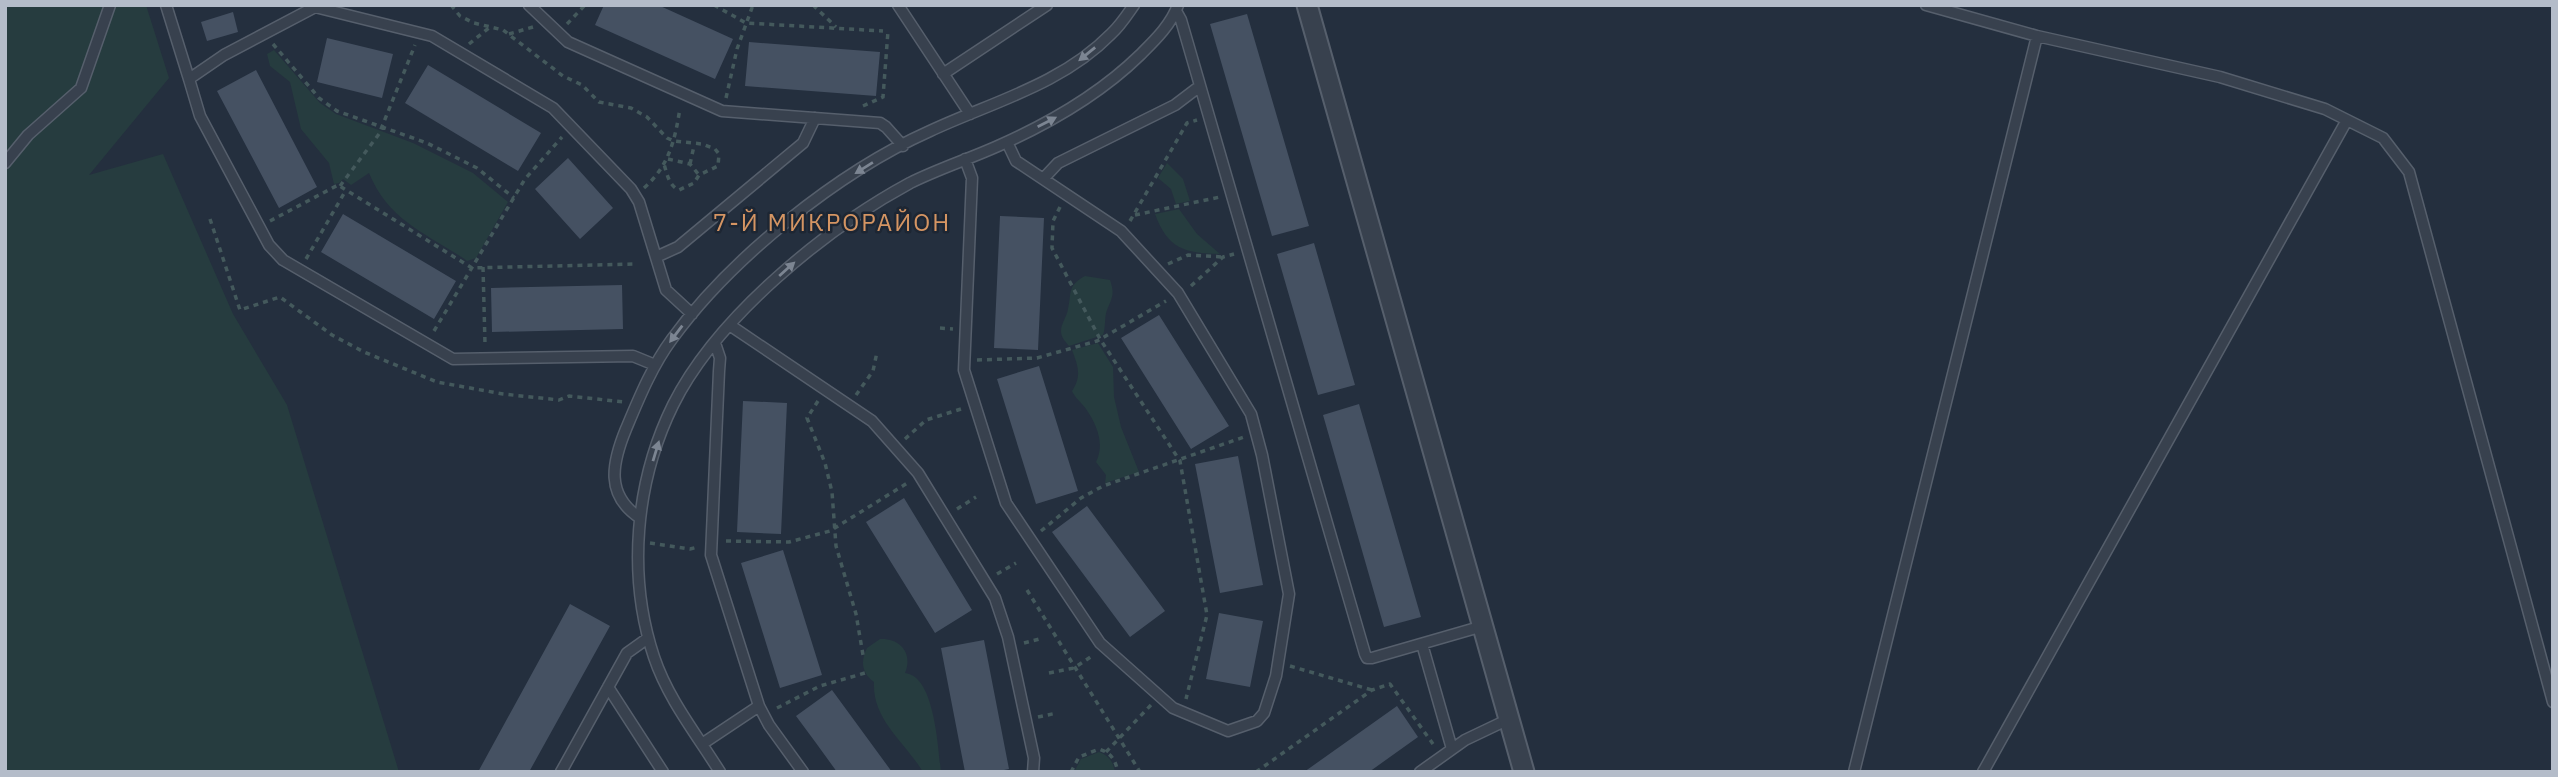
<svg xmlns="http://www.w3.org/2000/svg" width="2558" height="777" viewBox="0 0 2558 777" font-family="'IBM Plex Sans',sans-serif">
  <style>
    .green { fill: #263c3f }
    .building { fill: #455162 }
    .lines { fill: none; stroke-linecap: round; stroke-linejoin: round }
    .service-casing { stroke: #565f6c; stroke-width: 13 }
    .minor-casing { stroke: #565f6c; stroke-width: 23 }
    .path { stroke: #44595c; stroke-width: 3.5; stroke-dasharray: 5 5; stroke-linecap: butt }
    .service { stroke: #38414e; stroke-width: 10 }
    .minor { stroke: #38414e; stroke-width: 19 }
    .oneway { fill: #7c8592 }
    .labels { text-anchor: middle; stroke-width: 5; stroke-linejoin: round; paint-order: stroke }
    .neighbourhood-label { font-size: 24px; letter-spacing: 2px; fill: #d59563; stroke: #1d2633 }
  </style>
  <rect width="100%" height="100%" fill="#242f3e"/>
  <path class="green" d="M5 5H146L169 78 89 175 163 154 233 314 287 405 399 772H5Z
    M274 50 320 103 336 114 413 143 473 173 508 202 476 258 467 261 463 258C423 232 388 219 369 173L351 185 343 179 339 183 334 184 329 163 301 129 290 82 270 66 267 54Z
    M1167 163 1183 179 1190 201 1176 204 1171 189 1158 178Z
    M1179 209 1197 234 1220 254C1184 253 1168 249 1155 214Z
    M1085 276 1110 280C1115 294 1112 298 1107 310 1104 318 1106 327 1103 335L1069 346C1066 342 1061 338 1061 331 1061 324 1067 316 1068 309 1072 292 1067 286 1085 276Z
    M1098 343 1113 367 1114 397 1121 427 1139 472 1105 483 1106 475 1096 462C1105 444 1097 425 1086 409 1081 402 1075 398 1072 391 1082 376 1078 366 1072 350Z
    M880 639C901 638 913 654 905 673 935 676 938 748 941 772H923C905 742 872 720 874 682 862 673 860 662 867 648Z
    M1099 752C1109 756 1113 761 1115 772H1074L1081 759Z"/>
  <path class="building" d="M604 5H658L733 39 715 79 595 25Z
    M233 12 238 32 207 41 201 22Z
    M1247 14 1309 226 1272 236 1210 24Z
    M327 38 393 54 382 98 317 82Z
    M749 42 880 52 876 96 745 86Z
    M428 65 541 133 518 171 405 103Z
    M256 70 317 187 279 208 217 91Z
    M568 158 613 208 580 239 535 189Z
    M343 214 456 281 434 319 321 252Z
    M1000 216 1044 218 1038 350 994 348Z
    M1314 243 1355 385 1318 395 1277 254Z
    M622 285 623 329 492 332 491 288Z
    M1159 315 1229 426 1191 449 1121 338Z
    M1039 366 1078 491 1036 504 997 379Z
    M743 401 787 403 781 534 737 532Z
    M1359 404 1421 617 1384 627 1323 415Z
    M1238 456 1263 585 1220 593 1195 464Z
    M904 498 972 610 935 633 866 522Z
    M1087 506 1165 611 1130 637 1052 532Z
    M783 550 822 675 780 688 741 563Z
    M570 604 610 626 529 772H478Z
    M1219 613 1263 621 1250 687 1206 679Z
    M984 640 1009 769 994 772H965L941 648Z
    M832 690 892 772H837L816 743 796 716Z
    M1397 706 1418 737 1369 772H1304Z"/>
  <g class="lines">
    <defs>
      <path id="service" d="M166 5 189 79
        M529 5 568 42 722 111 880 123 886 127 903 146
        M898 5 970 114
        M1926 5 2037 36 2220 77 2325 109 2383 138 2409 172 2553 702
        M1176 11 1181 20 1365 654 1367 658H1372L1483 626
        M943 74 1047 5
        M965 159 972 178 964 370 1006 503 1100 643 1173 708 1228 731 1257 721 1264 713 1276 676 1289 594 1262 455 1251 414 1178 293 1121 231 1016 161 1007 142
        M5 163 28 135 81 88 110 5
        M1043 179 1058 163 1175 105 1200 86
        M656 257 678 247 803 143 815 118
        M731 326 872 421 918 473 995 598 1008 637 1034 758 1033 772
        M715 343 720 358 719 371 711 555 759 706 769 725 803 772
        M655 365 633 356 453 359 283 260 269 245 200 116 189 79 224 55 315 7 432 36 553 108 631 189 639 202 666 290 692 314
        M640 518C605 495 612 463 626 429 639 398 652 366 672 339 731 258 838 172 930 131 992 102 1061 85 1111 34 1120 26 1127 15 1134 5
        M1422 644 1452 749
        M608 687 663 772
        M702 744 759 706
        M561 772 627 653 648 638
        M720 772C697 735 668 699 654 657 627 576 635 482 673 405 717 317 825 229 910 183 938 169 969 159 998 146 1050 123 1099 95 1140 55 1154 41 1171 25 1178 5
        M1420 772 1465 740 1509 719
        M1854 772 2037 36
        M1983 772 2347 120"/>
      <path id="minor" d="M1307 5 1524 772"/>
    </defs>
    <use href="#service" class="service-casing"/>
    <use href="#minor" class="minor-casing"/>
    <path class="path" d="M451 5 460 16 474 23 503 30 563 76 582 85 599 102 631 108 647 117 667 138 674 141 702 144 715 149 719 154 718 166 699 175 694 183 679 190C669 186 667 174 664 164
      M714 5 746 23 883 31
      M813 5 836 27
      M567 24 585 5
      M509 34 533 27
      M273 44 319 98 337 111 427 143 477 168 514 198
      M469 44 490 27
      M726 98 737 49 753 5
      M863 106 883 97 888 31
      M668 159 690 164 699 175
      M690 164 694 146
      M340 186 379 134 415 45
      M644 188C669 166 675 140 680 108
      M1060 207 1053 221 1052 248 1100 339 1180 461 1207 615 1186 699
      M1135 215 1220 197
      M210 219 240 310 280 297 332 335 364 352 437 382 503 394 559 400 569 396 624 402
      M270 221 338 185 472 268 633 264
      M1130 221 1187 123 1197 120
      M306 259 346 190
      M1168 264 1188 255 1223 257
      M483 267 485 344
      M1191 286 1223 257 1234 254
      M940 328 953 329
      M434 331 525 179 562 137
      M977 360 1037 358 1097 341 1166 301
      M856 395 873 371 877 352
      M818 401 807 418 825 463 832 492 836 546 856 614 863 655
      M905 439 926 420 961 409
      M957 509 976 497
      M1041 531 1081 498 1103 486 1244 437
      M726 541 789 542 830 531 909 482
      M650 543 690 549 698 547
      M997 574 1016 563
      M1027 590 1140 772
      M1024 643 1043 638
      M1290 666 1372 690
      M1049 673 1074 668 1092 656
      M777 708 820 686 865 673
      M1038 717 1057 713
      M1106 752 1151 705
      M1071 772 1079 757 1099 749C1111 753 1115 759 1118 772
      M1256 772 1372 690 1390 684 1433 744"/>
    <use href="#service" class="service"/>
    <use href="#minor" class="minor"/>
  </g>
  <defs><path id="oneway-solid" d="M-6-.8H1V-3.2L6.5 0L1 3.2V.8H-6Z" transform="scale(1.75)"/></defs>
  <g class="oneway">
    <use href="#oneway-solid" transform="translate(1087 54) rotate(141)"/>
    <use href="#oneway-solid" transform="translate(1047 122) rotate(-27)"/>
    <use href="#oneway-solid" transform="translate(864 168) rotate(148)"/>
    <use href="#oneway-solid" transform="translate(787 269) rotate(-42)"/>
    <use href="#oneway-solid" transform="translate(676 334) rotate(127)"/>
    <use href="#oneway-solid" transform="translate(656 451) rotate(-73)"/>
  </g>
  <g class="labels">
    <g class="neighbourhood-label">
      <text x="832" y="231">7-Й МИКРОРАЙОН</text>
    </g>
  </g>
  <rect width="2558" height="777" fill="none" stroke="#b4bcc9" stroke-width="14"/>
</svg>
